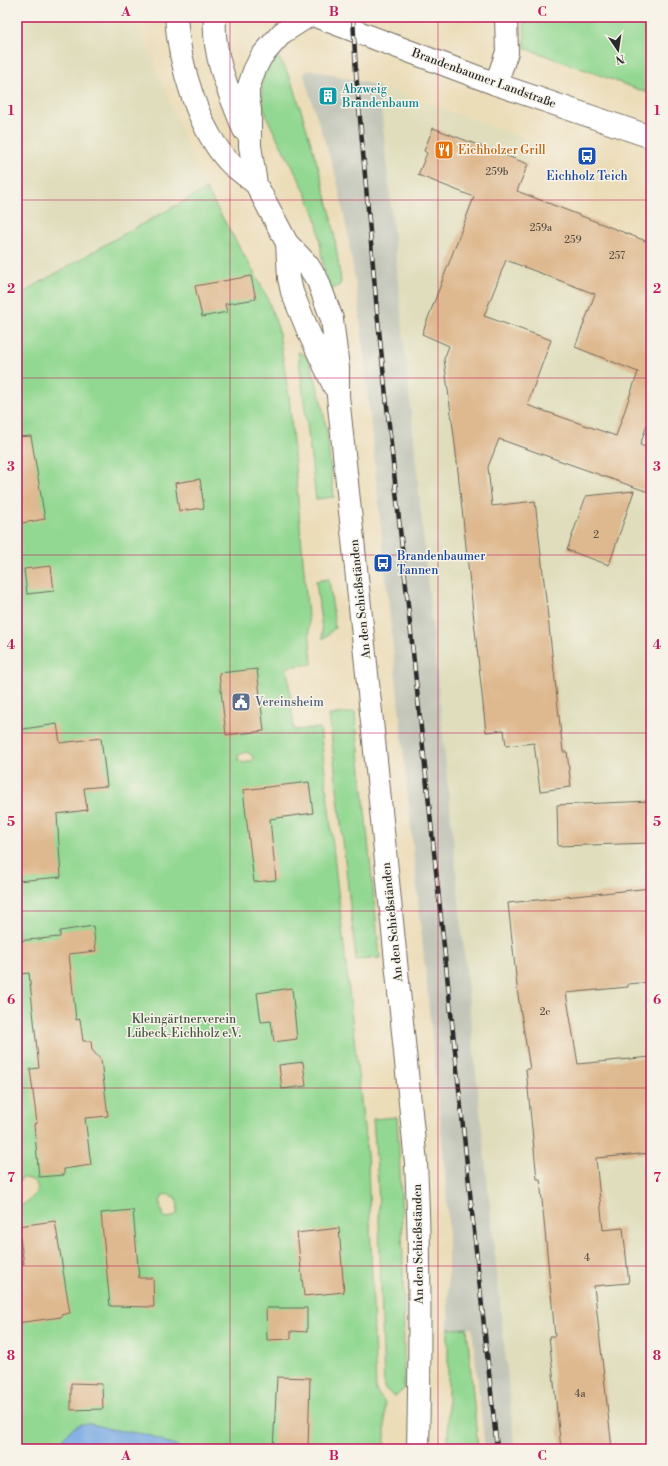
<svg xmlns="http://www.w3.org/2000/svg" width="668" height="1466" viewBox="0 0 668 1466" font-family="'Libre Bodoni',serif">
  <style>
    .built { fill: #dfddbb }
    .industrial { fill: #c3c6b9 }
    .green { fill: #93d892; stroke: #5f825e; fill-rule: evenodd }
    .water { fill: #78a9e3; stroke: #526a87 }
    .building { fill: #deb88e; fill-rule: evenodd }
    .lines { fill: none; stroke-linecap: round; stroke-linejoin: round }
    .minor-casing { stroke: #6f695d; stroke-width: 24 }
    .major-casing { stroke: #6f695d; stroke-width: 24 }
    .minor { stroke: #fff; stroke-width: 22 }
    .major { stroke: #fff; stroke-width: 22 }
    .rail-casing { stroke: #2b2b2b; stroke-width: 4.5 }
    .rail { stroke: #f7f3e8; stroke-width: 3; stroke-dasharray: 9; stroke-linecap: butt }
    .grid { fill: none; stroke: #c2185b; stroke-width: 1; stroke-opacity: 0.55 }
    .labels { text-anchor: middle; stroke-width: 3; stroke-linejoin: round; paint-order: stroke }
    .number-label { font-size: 10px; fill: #584e44 }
    .street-label { font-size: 12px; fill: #2b2b2b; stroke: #f7f3e8 }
    .culture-label { font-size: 12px; fill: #0d838f; stroke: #f7f3e8; text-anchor: start }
    .food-label { font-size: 12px; fill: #c56008; stroke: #f7f3e8; text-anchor: start }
    .transit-label { font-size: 12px; fill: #164399; stroke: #f7f3e8 }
    .service-label { font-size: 12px; fill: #4e5e75; stroke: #f7f3e8; text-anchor: start }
    .park-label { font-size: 12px; fill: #455645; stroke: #f7f3e8 }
    .neatline { fill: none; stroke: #c2185b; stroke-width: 1.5 }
    .grid-label { font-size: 13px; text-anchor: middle; font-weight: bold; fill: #c2185b }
  </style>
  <rect width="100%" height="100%" fill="#f7f3e8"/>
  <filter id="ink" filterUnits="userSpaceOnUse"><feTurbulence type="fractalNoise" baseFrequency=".025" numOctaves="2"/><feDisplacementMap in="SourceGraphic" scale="8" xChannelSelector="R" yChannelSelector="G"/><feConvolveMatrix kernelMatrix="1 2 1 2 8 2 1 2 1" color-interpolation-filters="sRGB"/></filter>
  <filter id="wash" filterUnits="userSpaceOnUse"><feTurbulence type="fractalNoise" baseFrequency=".012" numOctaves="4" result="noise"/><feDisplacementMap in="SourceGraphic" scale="16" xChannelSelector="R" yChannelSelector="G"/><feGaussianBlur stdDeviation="0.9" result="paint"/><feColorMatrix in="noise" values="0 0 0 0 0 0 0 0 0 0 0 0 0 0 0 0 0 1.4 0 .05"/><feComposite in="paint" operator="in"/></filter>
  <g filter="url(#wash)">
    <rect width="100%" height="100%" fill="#ecddb9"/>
    <path class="built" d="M17 17H134L154 62 191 156 206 189 108 243 17 296Z
      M379 86 536 142 517 191 638 238 651 232V1449H515L475 1063Z"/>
    <path class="industrial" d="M312 70 319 71 379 86 475 1063 515 1449H485L472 1328 448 1329V1220L444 1159 359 307 348 236 337 180 306 83 304 73Z"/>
    <path class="green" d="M524 17H651V94L525 48Z
      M277 55 285 68 294 87 320 173 332 219 341 282 339 286 330 290C327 281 324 273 323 264 320 249 320 233 316 219 309 198 296 172 285 153 277 137 263 115 262 97 260 81 266 67 277 55Z
      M206 189 256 276 267 297 278 328 289 396 312 664 287 667 294 730 320 728 368 1164 376 1391 385 1403V1449H17V1206C26 1205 36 1196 38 1187 35 1180 29 1178 22 1178L17 1185V296L108 243ZM247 752 253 756V760L245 763 239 761 238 755ZM165 1194 175 1197 178 1205 177 1214C172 1218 168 1219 163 1216 160 1208 158 1200 165 1194Z
      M298 352 305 355 311 365 321 400 326 426 334 497 316 499Z
      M329 579 335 628 323 639 316 581Z
      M355 712 380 958 356 960 329 715Z
      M397 1117C403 1208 404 1298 404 1389L395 1397 384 1388 378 1183 373 1119Z
      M467 1328 478 1449H448V1329Z"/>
    <path class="water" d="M88 1423 111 1429 149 1435 182 1449H59C63 1434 72 1425 88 1423Z"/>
    <g id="blocks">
      <path class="building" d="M433 128 528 164 517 191 651 243V413L640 445 651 449V493L499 439 488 467 492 506 535 501 563 752H567L571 787 540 791 534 743 506 746 504 730 486 732 455 444 444 359 449 346 422 334 474 197 418 175 427 153 424 151ZM506 260 595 294 575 347 638 372 616 436 527 405 551 340 484 316Z
        M251 276 256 299 225 304 227 312 202 317 195 286Z
        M31 436 45 519 17 524V437Z
        M200 479 204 508 179 511 175 483Z
        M634 491 609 565 567 550 586 496Z
        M51 566 54 591 27 594 24 569Z
        M257 669 264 731 226 735 219 673Z
        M57 724 60 743 101 738 107 786 84 788 87 810 57 814 61 877 17 881V730Z
        M309 782 313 813 270 819 276 880 254 882 243 790Z
        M651 801V843L558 846 557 805Z
        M651 888V982L628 984V987L566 993 578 1064 651 1057V1153L596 1158 603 1230 623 1228 629 1283 594 1286 612 1449H561L549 1336H555L540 1179H537L526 1069H530L518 995 508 903Z
        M93 926 96 951 69 954 76 1020 80 1019 83 1041H91L92 1050 101 1060 108 1116 85 1118 91 1165 64 1169V1175L39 1177 34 1124 37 1123 30 1069 39 1068 29 973 20 974 17 941 60 937V931Z
        M292 988 297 1039 274 1042 271 1021 261 1022 257 993Z
        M303 1062 306 1086 282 1089 279 1065Z
        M133 1210 139 1278H153L154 1307 110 1306 101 1213Z
        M55 1221 70 1313 61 1315V1317L17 1323V1264H24L18 1226Z
        M339 1228 344 1292 304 1296 297 1233Z
        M266 1308H307V1332L291 1331V1339L267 1340Z
        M277 1377 310 1378 308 1449H273Z
        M71 1383 102 1384 103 1409 71 1410Z"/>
    </g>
  </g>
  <g filter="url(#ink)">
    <use href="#blocks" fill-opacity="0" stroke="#6f695d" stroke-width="1"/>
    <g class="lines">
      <defs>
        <path id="minor" d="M176 17C179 63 198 132 232 165 239 171 248 177 256 184
          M215 17C212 57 230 94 244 130
          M307 17 282 33 261 57 254 71 248 89V98L250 110V146L256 184 287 243 307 264 318 281 332 319 338 368V396L376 760 416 1163C421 1258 420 1354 418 1449
          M496 84 507 52 506 17
          M287 243 289 278 292 292 309 333 334 386"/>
        <path id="major" d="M318 17 496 84 651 137"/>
      </defs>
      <use href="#minor" class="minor-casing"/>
      <use href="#major" class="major-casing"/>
      <use href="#minor" class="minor"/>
      <use href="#major" class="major"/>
      <defs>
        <path id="rail" d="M353 17 356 73 377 311 497 1449"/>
      </defs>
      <use href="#rail" class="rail-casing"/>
      <use href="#rail" class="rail"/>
    </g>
  </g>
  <path class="grid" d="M230 17V1449M438 17V1449M17 200H651M17 378H651M17 555H651M17 733H651M17 911H651M17 1088H651M17 1266H651"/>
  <defs>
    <symbol id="building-square" viewBox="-11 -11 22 22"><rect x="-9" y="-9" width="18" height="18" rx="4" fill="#0f9aa8" stroke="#f7f3e8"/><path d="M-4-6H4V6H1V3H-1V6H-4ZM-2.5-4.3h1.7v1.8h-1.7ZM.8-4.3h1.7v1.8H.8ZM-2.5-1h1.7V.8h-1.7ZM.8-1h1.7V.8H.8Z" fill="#fff"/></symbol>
    <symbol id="restaurant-square" viewBox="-11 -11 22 22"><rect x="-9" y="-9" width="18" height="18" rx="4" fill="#e8710a" stroke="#f7f3e8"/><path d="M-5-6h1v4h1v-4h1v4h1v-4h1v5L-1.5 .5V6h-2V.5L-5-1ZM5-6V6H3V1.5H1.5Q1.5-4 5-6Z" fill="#fff"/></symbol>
    <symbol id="bus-square" viewBox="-11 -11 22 22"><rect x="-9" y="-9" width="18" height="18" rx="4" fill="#1a4fb4" stroke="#f7f3e8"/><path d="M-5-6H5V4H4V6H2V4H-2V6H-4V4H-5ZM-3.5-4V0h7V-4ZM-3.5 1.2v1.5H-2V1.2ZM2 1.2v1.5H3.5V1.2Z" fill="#fff"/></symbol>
    <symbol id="civic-square" viewBox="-11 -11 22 22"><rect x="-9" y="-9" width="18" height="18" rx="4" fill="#5c6f8a" stroke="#f7f3e8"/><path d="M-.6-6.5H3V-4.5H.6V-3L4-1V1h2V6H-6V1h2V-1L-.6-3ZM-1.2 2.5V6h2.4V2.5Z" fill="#fff"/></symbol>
  </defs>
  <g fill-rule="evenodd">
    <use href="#building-square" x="317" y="85" width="22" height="22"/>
    <use href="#restaurant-square" x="433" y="139" width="22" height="22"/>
    <use href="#bus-square" x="576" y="145" width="22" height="22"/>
    <use href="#bus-square" x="372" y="552" width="22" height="22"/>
    <use href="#civic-square" x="230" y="691" width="22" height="22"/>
  </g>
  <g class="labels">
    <g class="number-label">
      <text x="497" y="175">259b</text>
      <text x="541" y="231">259a</text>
      <text x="573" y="243">259</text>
      <text x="617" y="259">257</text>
      <text x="596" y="538">2</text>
      <text x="545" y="1015">2c</text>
      <text x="587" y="1261">4</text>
      <text x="580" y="1397">4a</text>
    </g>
    <g class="street-label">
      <text transform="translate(484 78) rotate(20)" y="4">Brandenbaumer Landstraße</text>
      <text transform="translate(360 599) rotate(-96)" y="4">An den Schießständen</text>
      <text transform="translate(392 922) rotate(-96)" y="4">An den Schießständen</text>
      <text transform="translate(418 1244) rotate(-91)" y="4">An den Schießständen</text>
    </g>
    <g class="culture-label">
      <text x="342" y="93">Abzweig<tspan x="342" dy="14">Brandenbaum</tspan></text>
    </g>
    <g class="food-label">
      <text x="458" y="154">Eichholzer Grill</text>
    </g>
    <g class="transit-label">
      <text x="587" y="180">Eichholz Teich</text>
      <text x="397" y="560" text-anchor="start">Brandenbaumer<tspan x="397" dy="14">Tannen</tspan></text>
    </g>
    <g class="service-label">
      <text x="255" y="706">Vereinsheim</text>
    </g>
    <g class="park-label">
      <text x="184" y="1023">Kleingärtnerverein<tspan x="184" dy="14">Lübeck-Eichholz e.V.</tspan></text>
    </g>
  </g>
  <rect width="668" height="1466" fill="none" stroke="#f7f3e8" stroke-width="44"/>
  <g transform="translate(618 50) rotate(167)" stroke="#f7f3e8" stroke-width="3" paint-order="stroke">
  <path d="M0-3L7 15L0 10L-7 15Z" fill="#2b2b2b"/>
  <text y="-6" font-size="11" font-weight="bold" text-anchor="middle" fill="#2b2b2b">N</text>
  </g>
  <rect x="22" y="22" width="624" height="1422" class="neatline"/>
  <g class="grid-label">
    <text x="126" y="16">A</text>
    <text x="334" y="16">B</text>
    <text x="542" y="16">C</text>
    <text x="11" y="115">1</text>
    <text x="657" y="115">1</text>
    <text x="11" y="293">2</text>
    <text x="657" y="293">2</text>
    <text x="11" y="471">3</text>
    <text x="657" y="471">3</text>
    <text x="11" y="649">4</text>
    <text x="657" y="649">4</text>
    <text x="11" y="826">5</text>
    <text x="657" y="826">5</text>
    <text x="11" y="1004">6</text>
    <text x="657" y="1004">6</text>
    <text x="11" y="1182">7</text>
    <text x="657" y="1182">7</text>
    <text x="11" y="1360">8</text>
    <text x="657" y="1360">8</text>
    <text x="126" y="1460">A</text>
    <text x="334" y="1460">B</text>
    <text x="542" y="1460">C</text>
  </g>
</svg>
